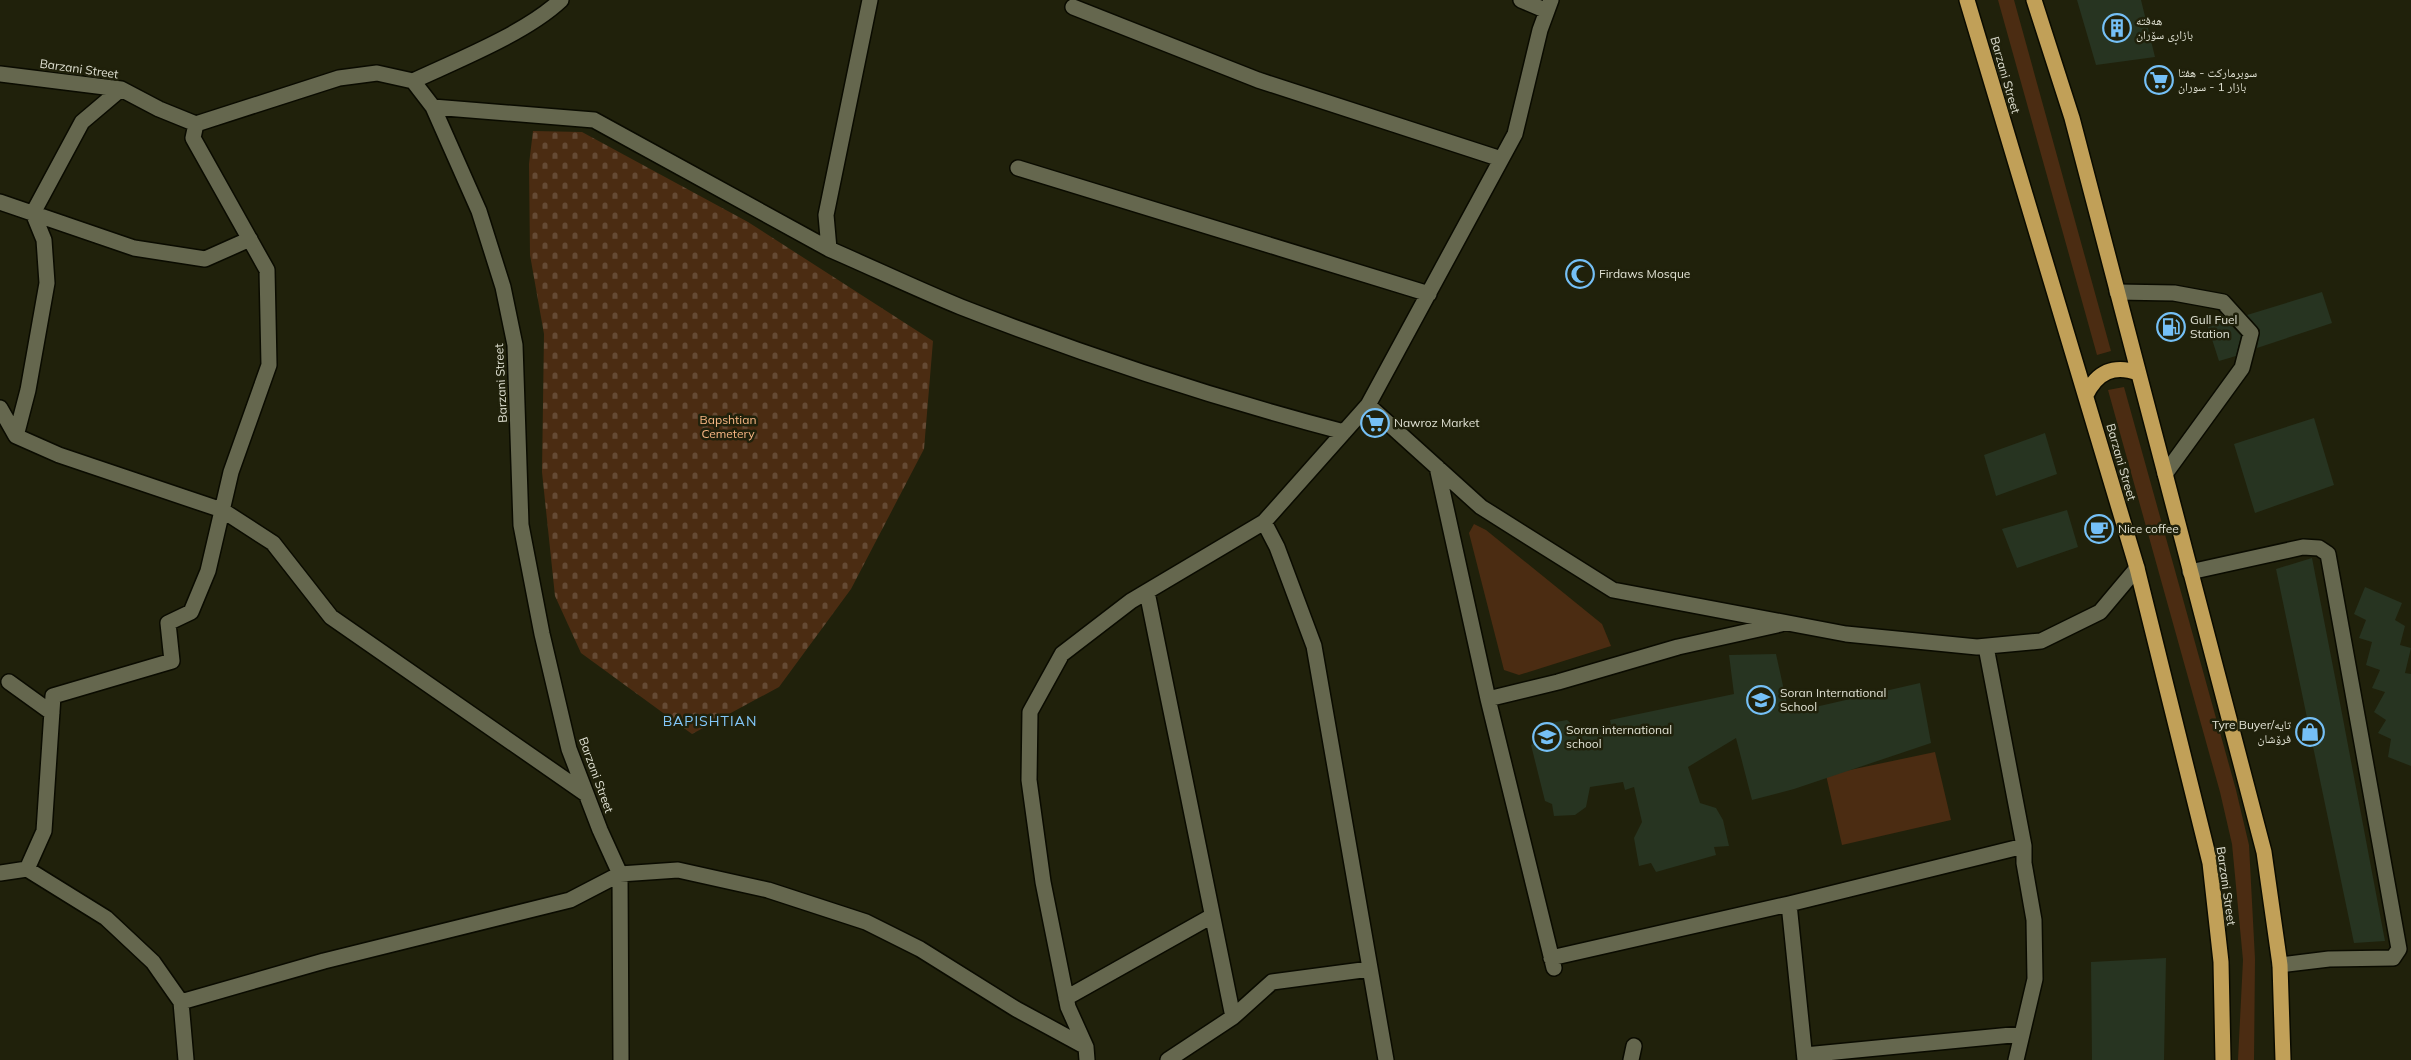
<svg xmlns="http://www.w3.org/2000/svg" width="2411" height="1060" viewBox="0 0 2411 1060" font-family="Mulish,'Noto Naskh Arabic',sans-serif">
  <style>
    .green { fill: #4b2c12 }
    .cemetery { fill: url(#cemetery-stones) }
    .building { fill: #273421 }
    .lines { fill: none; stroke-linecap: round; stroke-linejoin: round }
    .street-casing { stroke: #0a0b00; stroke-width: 18 }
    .highway-casing { stroke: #0a0b00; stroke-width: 18 }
    .street { stroke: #65674e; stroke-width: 15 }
    .highway { stroke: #c1a058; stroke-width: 15 }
    .labels { text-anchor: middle; stroke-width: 5; stroke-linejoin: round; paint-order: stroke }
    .poi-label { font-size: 12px; fill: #e0e1d3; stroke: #20210b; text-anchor: start }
    .street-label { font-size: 12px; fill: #e0e1d3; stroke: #20210b }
    .park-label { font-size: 12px; fill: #f7b784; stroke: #20210b }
    .neighbourhood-label { font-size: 14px; letter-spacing: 1px; fill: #83c8fa; stroke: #20210b }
  </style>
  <defs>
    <pattern id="cemetery-stones" width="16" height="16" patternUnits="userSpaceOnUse" patternTransform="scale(1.25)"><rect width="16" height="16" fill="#4b2c12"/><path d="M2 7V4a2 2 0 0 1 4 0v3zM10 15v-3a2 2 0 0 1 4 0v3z" fill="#654a34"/></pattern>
  </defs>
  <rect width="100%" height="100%" fill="#20210b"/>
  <path class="green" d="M1998 0H2014L2111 351 2097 355Z
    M2124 387 2236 790 2249 845 2255 959 2254 1060H2238L2243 960 2232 844 2220 792 2108 390Z
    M1474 524 1486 530 1602 624 1611 646 1519 675 1504 670 1469 533Z
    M1935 752 1951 820 1842 845 1826 775Z"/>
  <path class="cemetery" d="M533 131 582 132 748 222 933 341 924 449 851 589 779 687 692 734 581 653 555 596 542 472 544 334 530 255 529 164Z"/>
  <path class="building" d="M2077 0H2141L2155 57 2096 65Z
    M2322 292 2332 323 2257 348 2260 330 2247 315Z
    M2227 321 2241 336 2236 356 2219 361 2208 327Z
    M2314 418 2334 485 2255 513 2234 444Z
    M2045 433 2057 474 1996 496 1984 455Z
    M2067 510 2078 547 2017 568 2002 529Z
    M2312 558 2340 703 2385 941 2354 943 2276 569Z
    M2365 587 2402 603 2395 620 2405 626 2400 645 2411 648 2405 673 2411 674V766L2388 757 2391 739 2378 733 2386 720 2374 712 2385 692 2372 688 2380 670 2366 665 2372 642 2359 638 2366 620 2354 614Z
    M1776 654 1789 713 1920 683 1931 743 1794 789 1752 800 1736 738 1688 767 1700 803 1716 808 1723 820 1729 846 1714 847 1716 855 1656 872 1651 863 1639 866 1634 838 1642 822 1634 787 1625 790 1623 782 1590 787 1586 807 1575 815 1554 816 1552 804 1545 801 1531 745 1536 742 1537 730 1544 728 1545 724 1567 720 1579 731 1611 725 1610 720 1734 694 1729 655Z
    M2166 958 2164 1060H2092L2091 962Z"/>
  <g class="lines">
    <defs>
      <path id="street" d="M870 0 826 215 829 249C873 268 917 289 961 307 1087 356 1214 398 1344 432
        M1521 0 1547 11
        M1073 7 1258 80 1501 159
        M0 74 121 89 159 109 196 124 339 78 377 73 413 81 433 107 479 211 503 287 515 345 521 525 542 634 569 749 600 830 620 874 621 1060
        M413 81C458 60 526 33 561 0
        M433 107 594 120 829 249
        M1018 168 1429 294
        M0 202 134 248 205 259 250 239
        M2117 292 2174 293 2223 302 2251 333 2242 368 2165 474
        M1368 405 1481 507 1613 590 1846 634 1977 647 2041 641 2100 612 2137 568
        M0 408 16 436 59 455 222 510 273 543 331 617 586 794
        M16 436 28 390 47 283 44 240 33 213 82 122 121 89
        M1437 467 1488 699 1554 968
        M1264 522 1277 547 1314 646 1386 1060
        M2190 572 2303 547 2319 548 2328 554 2399 949 2393 958 2329 959 2280 965
        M1147 592 1233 1017
        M1986 647 2024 846V863L2034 920 2035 979 2016 1060
        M9 682 52 713
        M1488 699 1558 682 1678 647 1781 624
        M27 869 44 831 53 696 172 661 168 623 191 612 208 571 231 472 269 365 267 270 193 138 196 124
        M0 873 27 869 106 918 153 962 181 1002 186 1060
        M1789 904 1805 1060
        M1551 958 1789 904 2024 846
        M1066 998 1212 916
        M181 1002 324 961 570 900 620 874 678 870 768 890 866 922 920 949 1016 1009 1086 1047
        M1805 1055 2022 1034
        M1087 1060 1086 1047 1068 1007 1043 882 1029 780 1030 712 1062 654 1131 601 1264 522 1368 405 1515 134 1540 30 1551 0
        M1168 1060 1233 1017 1272 982 1370 969
        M1631 1060 1634 1046"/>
      <path id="highway" d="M1967 0 2137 568 2210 863 2221 962 2223 1060
        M2034 0 2072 118 2264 852 2280 965 2283 1060
        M2086 395C2097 372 2114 364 2138 373"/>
    </defs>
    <use href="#street" class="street-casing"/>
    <use href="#highway" class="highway-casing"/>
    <use href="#street" class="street"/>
    <use href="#highway" class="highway"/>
  </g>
  <defs>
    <symbol id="building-ring" viewBox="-11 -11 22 22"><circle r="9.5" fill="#20210b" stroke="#75c0f6" stroke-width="1.5"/><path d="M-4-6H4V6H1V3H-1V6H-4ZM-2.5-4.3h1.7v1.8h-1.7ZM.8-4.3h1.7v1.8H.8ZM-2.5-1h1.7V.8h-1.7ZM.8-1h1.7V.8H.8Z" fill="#75c0f6"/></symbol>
    <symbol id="supermarket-ring" viewBox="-11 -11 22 22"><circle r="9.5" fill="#20210b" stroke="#75c0f6" stroke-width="1.5"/><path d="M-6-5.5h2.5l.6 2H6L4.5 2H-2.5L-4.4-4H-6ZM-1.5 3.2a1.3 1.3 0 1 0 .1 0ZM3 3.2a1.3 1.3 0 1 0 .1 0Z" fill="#75c0f6"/></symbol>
    <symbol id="mosque-ring" viewBox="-11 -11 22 22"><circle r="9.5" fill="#20210b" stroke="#75c0f6" stroke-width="1.5"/><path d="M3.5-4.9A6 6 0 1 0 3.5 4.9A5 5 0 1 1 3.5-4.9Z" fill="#75c0f6"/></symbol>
    <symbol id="fuel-ring" viewBox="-11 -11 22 22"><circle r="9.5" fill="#20210b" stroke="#75c0f6" stroke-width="1.5"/><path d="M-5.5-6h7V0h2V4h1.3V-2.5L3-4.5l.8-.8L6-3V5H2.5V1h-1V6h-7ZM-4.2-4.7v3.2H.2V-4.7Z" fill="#75c0f6"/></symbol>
    <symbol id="cafe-ring" viewBox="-11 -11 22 22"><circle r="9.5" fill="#20210b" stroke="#75c0f6" stroke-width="1.5"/><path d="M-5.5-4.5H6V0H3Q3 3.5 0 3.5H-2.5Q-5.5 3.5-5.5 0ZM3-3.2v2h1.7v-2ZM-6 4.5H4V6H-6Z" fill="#75c0f6"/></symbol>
    <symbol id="school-ring" viewBox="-11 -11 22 22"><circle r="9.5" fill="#20210b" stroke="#75c0f6" stroke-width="1.5"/><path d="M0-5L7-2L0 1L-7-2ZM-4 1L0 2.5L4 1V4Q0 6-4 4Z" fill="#75c0f6"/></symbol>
    <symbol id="shop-ring" viewBox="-11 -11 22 22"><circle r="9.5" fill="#20210b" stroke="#75c0f6" stroke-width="1.5"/><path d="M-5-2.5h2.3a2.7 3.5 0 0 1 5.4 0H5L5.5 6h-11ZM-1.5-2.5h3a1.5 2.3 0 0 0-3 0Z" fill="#75c0f6"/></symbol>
  </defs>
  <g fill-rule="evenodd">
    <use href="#building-ring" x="2101" y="12" width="32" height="32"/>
    <use href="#supermarket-ring" x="2143" y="64" width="32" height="32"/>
    <use href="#mosque-ring" x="1564" y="258" width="32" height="32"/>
    <use href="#fuel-ring" x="2155" y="311" width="32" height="32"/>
    <use href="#supermarket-ring" x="1359" y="407" width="32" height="32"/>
    <use href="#cafe-ring" x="2083" y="513" width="32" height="32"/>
    <use href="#school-ring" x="1745" y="684" width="32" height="32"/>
    <use href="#shop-ring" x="2294" y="716" width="32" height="32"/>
    <use href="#school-ring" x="1531" y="721" width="32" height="32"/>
  </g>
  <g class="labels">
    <g class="poi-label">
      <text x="2136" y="25">هەفتە<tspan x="2136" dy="14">بازاڕی سۆران</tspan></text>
      <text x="2178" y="77">سوبرماركت - هفتا<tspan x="2178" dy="14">بازار 1 - سوران</tspan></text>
      <text x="1599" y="278">Firdaws Mosque</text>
      <text x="2190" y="324">Gull Fuel<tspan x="2190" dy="14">Station</tspan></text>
      <text x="1394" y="427">Nawroz Market</text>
      <text x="2118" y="533">Nice coffee</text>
      <text x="1780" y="697">Soran International<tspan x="1780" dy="14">School</tspan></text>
      <text x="2291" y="729" text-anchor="end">Tyre Buyer/تایە<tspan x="2291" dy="14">فرۆشان</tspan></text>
      <text x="1566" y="734">Soran international<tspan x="1566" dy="14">school</tspan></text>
    </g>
    <g class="street-label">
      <text transform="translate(79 69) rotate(8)" y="4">Barzani Street</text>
      <text transform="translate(2005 75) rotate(74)" y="4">Barzani Street</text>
      <text transform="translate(501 383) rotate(-93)" y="4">Barzani Street</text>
      <text transform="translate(2121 462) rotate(74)" y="4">Barzani Street</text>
      <text transform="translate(596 775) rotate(70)" y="4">Barzani Street</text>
      <text transform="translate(2226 886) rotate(82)" y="4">Barzani Street</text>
    </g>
    <g class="park-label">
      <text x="728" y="424">Bapshtian<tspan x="728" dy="14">Cemetery</tspan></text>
    </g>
    <g class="neighbourhood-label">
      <text x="710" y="726">BAPISHTIAN</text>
    </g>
  </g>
</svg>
